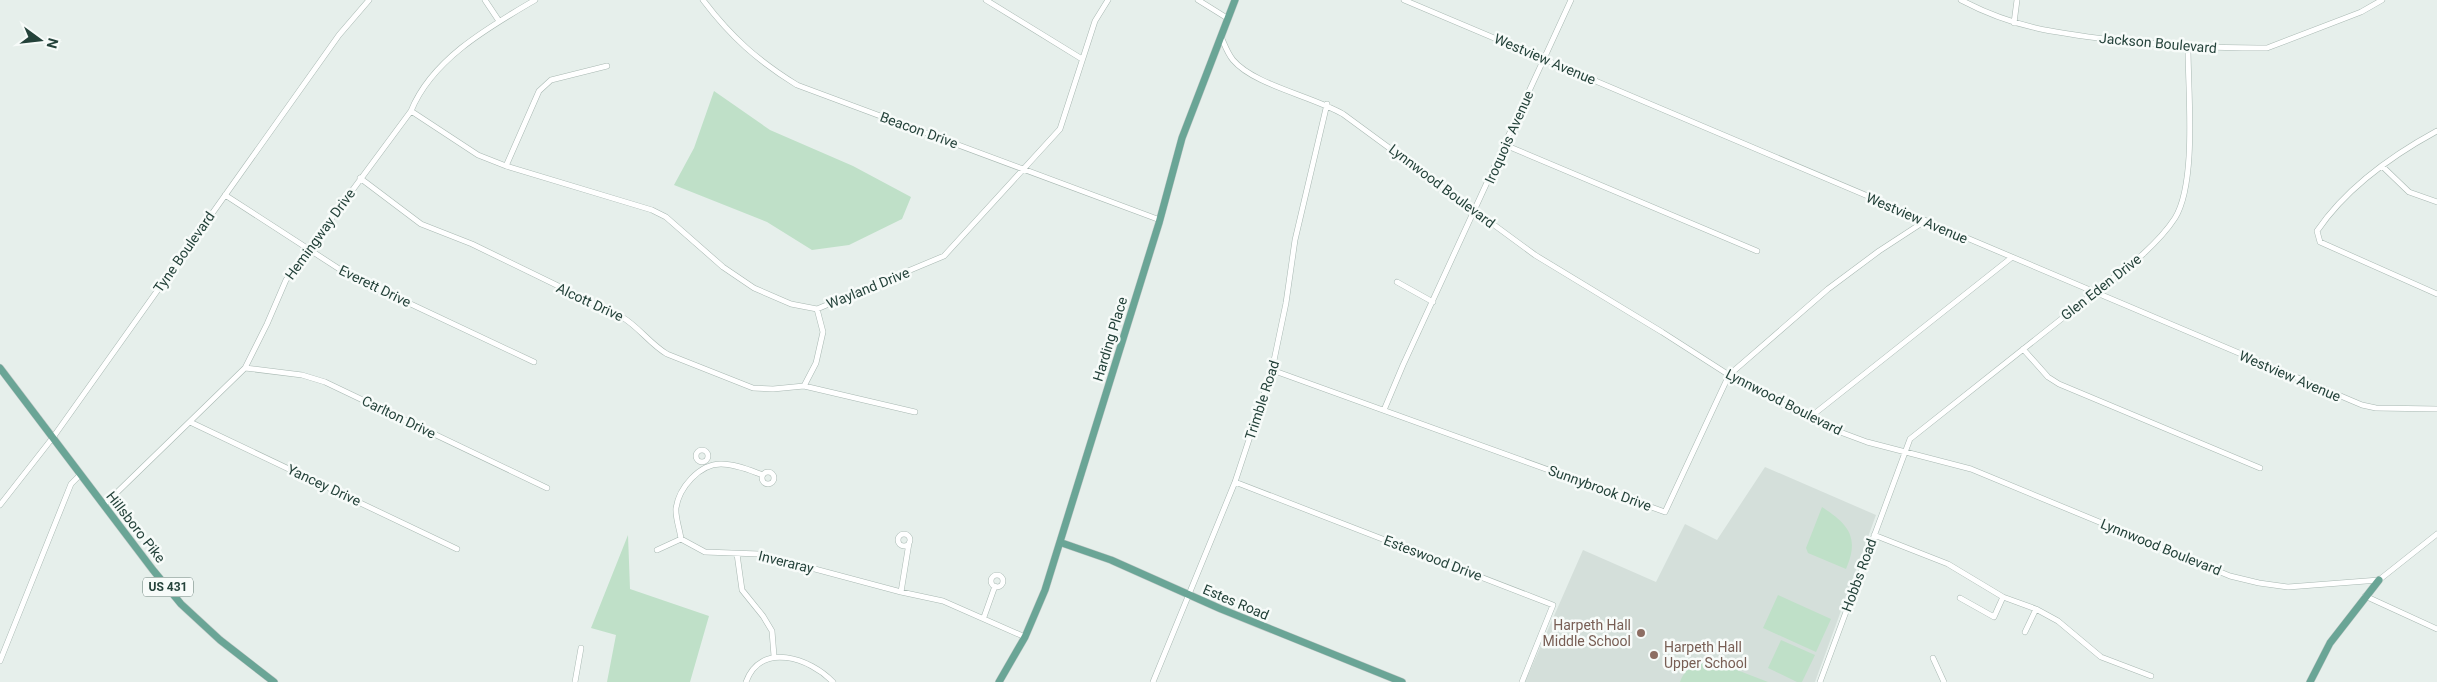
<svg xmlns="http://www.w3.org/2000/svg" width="2437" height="682" viewBox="0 0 2437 682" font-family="Roboto,sans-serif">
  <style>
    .built { fill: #d4dfda }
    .green { fill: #bfe0c8 }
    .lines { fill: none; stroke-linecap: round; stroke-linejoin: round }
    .minor-casing { stroke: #a8b8b2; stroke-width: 6 }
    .major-casing { stroke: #c2cac8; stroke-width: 8 }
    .minor { stroke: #fff; stroke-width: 5 }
    .major { stroke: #6aa596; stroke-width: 7 }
    .education-dot { fill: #8d6e63; stroke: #f7fbf9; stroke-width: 2 }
    .labels { text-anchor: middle; stroke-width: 5; stroke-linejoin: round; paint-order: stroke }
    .shield { fill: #f7fbf9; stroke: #637a73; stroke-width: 1 }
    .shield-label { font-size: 12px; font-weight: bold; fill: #24423a }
    .street-label { font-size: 14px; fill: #24423a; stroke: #f7fbf9 }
    .education-label { font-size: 14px; fill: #785e54; stroke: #f7fbf9; text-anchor: end }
  </style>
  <rect width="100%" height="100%" fill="#e6efeb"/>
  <path class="built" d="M1765 467 1876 515 1815 682H1525L1583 550 1656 582 1685 524 1717 540Z"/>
  <path class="green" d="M714 91 770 130 853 166 911 197 902 219 849 245 812 250 767 222 674 185 694 148Z
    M1822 507C1848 524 1860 537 1846 569L1808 553 1806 548Z
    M628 535 630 589 709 616 690 682H607L616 635 591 628Z
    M1778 595 1831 619 1816 652 1763 628Z
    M1781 640 1815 655 1802 682H1797L1768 668Z
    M1704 663 1724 665 1768 682H1680C1685 669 1691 666 1704 663Z"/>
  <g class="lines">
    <defs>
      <path id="minor" d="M485 0 499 21
        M703 0C731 37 758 61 797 85L1160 220
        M986 0 1082 59
        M1198 0 1227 18
        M1404 0 2362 405 2376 408 2437 409
        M1961 0C2014 28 2056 33 2114 40 2164 45 2209 48 2258 48H2267L2361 12 2382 0
        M2014 23 2017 0
        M1222 39C1225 46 1228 54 1233 60 1254 85 1312 96 1343 114L1535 255 1662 332 1729 375 1783 405 1824 426 1867 442 1971 469 2230 576 2259 583 2288 587 2379 580 2437 534
        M411 111 478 155 506 166 652 210 666 217 723 267 754 288 791 304 817 309 944 256 1060 129 1095 21 1108 0
        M2437 131C2391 156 2347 187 2317 231L2320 242 2437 294
        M1505 145 1757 251
        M506 166 539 91 551 80 607 66
        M2382 166 2409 192 2437 202
        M360 178 421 224 472 244 622 317C639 327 650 344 667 354L753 388 773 389 804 386 915 412
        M225 195 347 274 534 362
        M1397 282 1433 302
        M2023 349 2048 377 2059 384 2260 468
        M245 368 302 375 325 382 547 488
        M1272 370 1665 512 1729 375 1828 289 1879 251 1925 221
        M804 386 816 363 823 332 817 309
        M1384 410 1403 365 1571 0
        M1809 418 2011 258
        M190 422 457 549
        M696 456a6 6 0 1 1 12 0a6 6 0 1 1-12 0Z
        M762 478a6 6 0 1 1 12 0a6 6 0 1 1-12 0Z
        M763 475C749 470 735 464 721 464 699 464 679 488 676 508 675 517 680 530 681 539L705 552 759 554 901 592 943 601 1025 637
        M1235 482 1553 605 1522 682
        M0 505 54 436 339 35 369 0
        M104 505 245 368 267 324 286 280 411 111C432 59 489 27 535 0
        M898 540a6 6 0 1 1 12 0a6 6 0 1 1-12 0Z
        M1874 535 1948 564 2003 597 2036 609 2058 621 2101 657 2151 676
        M657 550 681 539
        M737 554 742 590 763 616 772 631 774 656
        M991 581a6 6 0 1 1 12 0a6 6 0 1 1-12 0Z
        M901 592 909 543
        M2365 596 2437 629
        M1960 598 1994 617 2003 597
        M984 617 995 586
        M2025 632 2036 609
        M1933 658 1944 682
        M0 661 71 484 80 475
        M575 682 581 648
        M746 682C761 641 810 658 833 682
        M1153 682 1235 482 1272 370 1286 303 1295 240 1327 104
        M1820 682 1910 439 2142 255C2154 244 2166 232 2175 218 2197 182 2188 92 2188 48"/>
      <path id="major" d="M0 368 153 570 181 604 220 640 274 682
        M1062 543 1111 560 1221 609 1402 682
        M999 682 1025 637 1045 590 1159 223 1182 138 1235 0
        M2310 682 2330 643 2379 580"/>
    </defs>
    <use href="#minor" class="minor-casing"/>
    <use href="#major" class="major-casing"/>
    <use href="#minor" class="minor"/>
    <use href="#major" class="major"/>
  </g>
  <g class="education-dot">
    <circle cx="1641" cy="633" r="5"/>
    <circle cx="1654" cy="655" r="5"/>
  </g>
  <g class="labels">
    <rect class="shield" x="143" y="577.5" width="50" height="19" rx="4"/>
    <g class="shield-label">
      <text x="168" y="591">US 431</text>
    </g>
    <g class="street-label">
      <text transform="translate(2158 43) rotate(5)" y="5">Jackson Boulevard</text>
      <text transform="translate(1545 59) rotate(23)" y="5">Westview Avenue</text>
      <text transform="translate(919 130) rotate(20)" y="5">Beacon Drive</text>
      <text transform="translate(1509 137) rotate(-66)" y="5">Iroquois Avenue</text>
      <text transform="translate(1442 186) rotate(37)" y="5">Lynnwood Boulevard</text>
      <text transform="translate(1917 218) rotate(23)" y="5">Westview Avenue</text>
      <text transform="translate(320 234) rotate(-54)" y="5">Hemingway Drive</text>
      <text transform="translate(184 252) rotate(-55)" y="5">Tyne Boulevard</text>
      <text transform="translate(375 286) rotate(26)" y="5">Everett Drive</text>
      <text transform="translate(2101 287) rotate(-38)" y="5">Glen Eden Drive</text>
      <text transform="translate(868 288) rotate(-22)" y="5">Wayland Drive</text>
      <text transform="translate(590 302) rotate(25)" y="5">Alcott Drive</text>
      <text transform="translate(1110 339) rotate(-73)" y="5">Harding Place</text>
      <text transform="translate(2290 376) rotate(23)" y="5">Westview Avenue</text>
      <text transform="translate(1262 400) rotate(-72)" y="5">Trimble Road</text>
      <text transform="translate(1784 402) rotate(27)" y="5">Lynnwood Boulevard</text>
      <text transform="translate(399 417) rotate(26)" y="5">Carlton Drive</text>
      <text transform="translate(324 485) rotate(25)" y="5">Yancey Drive</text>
      <text transform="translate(1600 488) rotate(20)" y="5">Sunnybrook Drive</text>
      <text transform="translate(136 527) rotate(52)" y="5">Hillsboro Pike</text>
      <text transform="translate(2161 547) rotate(22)" y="5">Lynnwood Boulevard</text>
      <text transform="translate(1433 558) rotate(21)" y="5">Esteswood Drive</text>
      <text transform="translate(786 562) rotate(14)" y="5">Inveraray</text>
      <text transform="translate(1859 575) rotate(-70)" y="5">Hobbs Road</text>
      <text transform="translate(1236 602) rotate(23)" y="5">Estes Road</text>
    </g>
    <g class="education-label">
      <text x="1631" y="630">Harpeth Hall<tspan x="1631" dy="16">Middle School</tspan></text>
      <text x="1664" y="652" text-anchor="start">Harpeth Hall<tspan x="1664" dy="16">Upper School</tspan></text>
    </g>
  </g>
  <g transform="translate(40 40) rotate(105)" stroke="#f7fbf9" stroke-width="4" paint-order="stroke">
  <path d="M0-4L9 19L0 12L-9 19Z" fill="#24423a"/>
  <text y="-8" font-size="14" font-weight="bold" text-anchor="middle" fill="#24423a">N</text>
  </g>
</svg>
